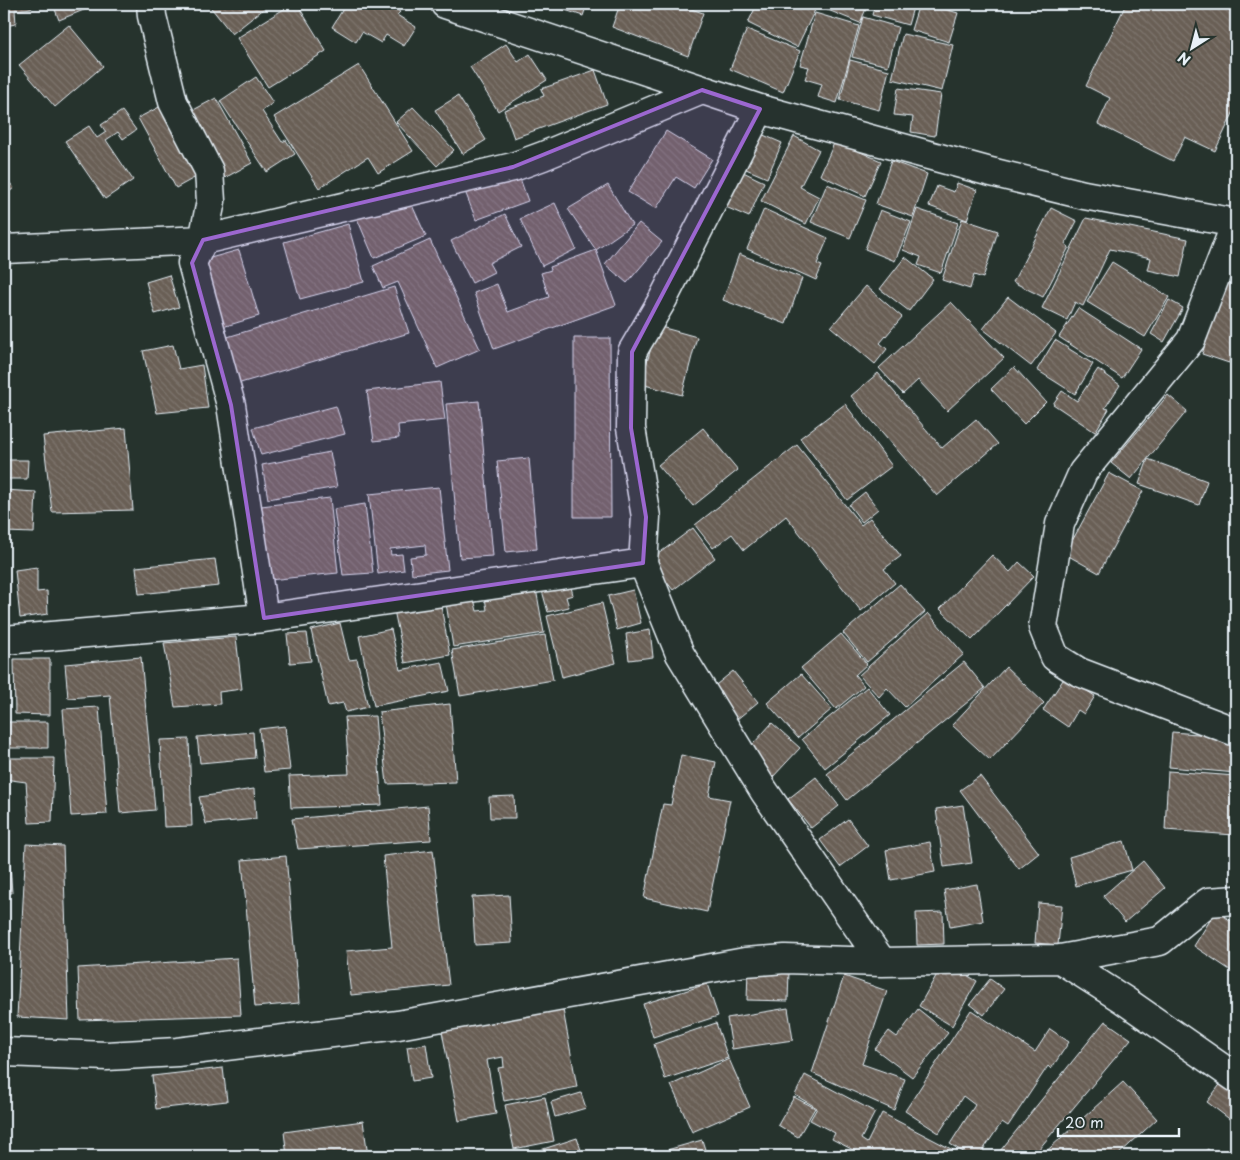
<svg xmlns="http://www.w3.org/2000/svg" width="1240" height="1160" viewBox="0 0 1240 1160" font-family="'Playpen Sans',sans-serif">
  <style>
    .building { fill: url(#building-back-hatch); stroke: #e8f1f8 }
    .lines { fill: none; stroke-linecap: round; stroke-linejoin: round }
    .minor-casing { stroke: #e8f1f8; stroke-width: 31 }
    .minor { stroke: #26332d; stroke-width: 28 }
    .marked { fill: #9c67d0; fill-opacity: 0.2; stroke: #9c67d0; stroke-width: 4; stroke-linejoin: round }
  </style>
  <defs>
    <pattern id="building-back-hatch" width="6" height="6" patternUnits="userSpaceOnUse" patternTransform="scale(1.25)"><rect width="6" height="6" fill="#695e55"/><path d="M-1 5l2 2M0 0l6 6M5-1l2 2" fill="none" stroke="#7e766e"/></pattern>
  </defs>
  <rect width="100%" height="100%" fill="#26332d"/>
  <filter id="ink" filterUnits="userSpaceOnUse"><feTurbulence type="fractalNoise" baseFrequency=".02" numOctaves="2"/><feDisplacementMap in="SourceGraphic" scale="10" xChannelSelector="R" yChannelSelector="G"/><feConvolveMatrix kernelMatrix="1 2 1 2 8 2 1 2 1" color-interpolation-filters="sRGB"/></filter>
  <g filter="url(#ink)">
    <path class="building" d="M4 4H32V8L15 10 16 24 4 26Z
      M53 4H96V5L59 20Z
      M208 4H270L232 34Z
      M292 4H297L326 51 268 87 237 38Z
      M346 4H388L400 12 397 15 416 27 404 46 386 35 381 43 362 32 356 42 332 27Z
      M547 4H587L583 16Z
      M620 4H677L703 13 688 56 612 27Z
      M757 4H802L815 10 797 47 748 23Z
      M825 4H868L860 23 823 8Z
      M875 4H914L908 25 872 15Z
      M919 4H928L958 13 949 42 911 30Z
      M1126 4H1236V107L1215 151 1185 137 1173 161 1098 124 1110 98 1086 86Z
      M815 13 859 26 837 103 818 97 822 84 805 79 809 67 800 65Z
      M863 17 898 27 888 66 852 57Z
      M69 25 103 66 55 107 19 65Z
      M747 29 800 51 783 92 730 69Z
      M903 34 953 45 942 91 892 79Z
      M506 44 518 62 530 54 547 80 498 111 470 67Z
      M850 60 889 70 879 110 840 100Z
      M359 65 413 151 378 173 368 157 319 188 274 117Z
      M595 70 607 104 514 138 504 110 544 96 541 89Z
      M256 77 273 103 262 111 282 142 286 140 295 154 267 172 220 101Z
      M898 88 941 94 935 136 911 132 913 117 894 115Z
      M458 96 486 140 463 154 435 110Z
      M216 98 252 163 219 181 184 115Z
      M167 103 205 172 176 188 138 118Z
      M413 107 454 150 437 166 396 122Z
      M122 111 136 130 123 139 118 132 106 140 133 180 105 199 65 141 89 126 97 138 106 132 101 125Z
      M666 131 712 159 694 188 676 177 656 209 628 192Z
      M754 131 782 143 767 178 739 166Z
      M794 136 819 150 800 187 819 197 806 224 761 201Z
      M835 141 881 161 865 196 820 175Z
      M891 161 927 174 913 217 876 204Z
      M516 167 528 201 476 220 463 186Z
      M737 169 764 182 749 217 721 205Z
      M4 176 14 188 4 196Z
      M957 183 977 190 967 220 929 206 937 186 954 192Z
      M827 184 866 200 850 238 811 222Z
      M608 185 632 225 596 250 568 209Z
      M407 194 426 236 374 258 356 216Z
      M555 203 576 249 542 266 520 219Z
      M1051 208 1077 221 1065 244 1069 247 1043 297 1013 282Z
      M764 209 828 238 817 264 822 266 816 280 747 249Z
      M917 209 958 223 941 273 918 265 921 257 903 250Z
      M880 210 911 222 895 261 865 249Z
      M505 214 521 247 489 263 494 272 472 283 451 241Z
      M1086 218 1188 239 1180 277 1148 270 1151 258 1110 249 1083 306 1075 302 1067 320 1042 308Z
      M962 219 998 231 983 278 974 275 970 289 942 280Z
      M639 223 662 242 627 283 605 264Z
      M348 224 364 282 300 299 284 242Z
      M430 240 480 349 437 368 398 282 383 288 373 266Z
      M239 250 259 316 216 329 196 262Z
      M596 250 616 305 494 349 474 293 497 284 508 312 549 297 541 273 551 270 550 267Z
      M739 254 802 278 786 324 723 300Z
      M1234 256 1236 257V343L1229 363 1202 354Z
      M905 257 933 279 909 311 880 289Z
      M1112 262 1169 297 1145 337 1087 302Z
      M169 275 179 307 155 314 146 282Z
      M866 286 902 317 880 343 887 349 875 364 831 327Z
      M394 287 409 333 237 384 224 338Z
      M1008 297 1056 333 1031 366 983 329Z
      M1169 300 1183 308 1164 342 1151 334Z
      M951 302 1004 358 947 411 918 380 903 394 879 368Z
      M1078 308 1141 349 1122 378 1059 337Z
      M657 326 697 337 682 395 641 384Z
      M574 338H610L611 517H574Z
      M1055 340 1093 364 1075 394 1037 370Z
      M173 345 179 369 202 365 208 408 157 413 143 351Z
      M1014 367 1046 402 1024 424 991 389Z
      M1098 369 1120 385 1105 408 1109 409 1095 432 1053 404 1062 391 1077 401Z
      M878 373 942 448 976 419 998 444 937 496 851 396Z
      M440 382 445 420 398 425 399 438 374 441 367 391Z
      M1168 395 1187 411 1131 479 1111 463Z
      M479 401 493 556 460 558 446 404Z
      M845 404 892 466 847 500 800 438Z
      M336 406 345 434 261 455 253 428Z
      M126 428 133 510 52 512 43 436Z
      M703 428 738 470 693 506 658 465Z
      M797 445 861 525 870 518 901 556 884 569 895 583 861 611 786 516 744 550 732 534 713 548 695 525Z
      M330 452 337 487 268 499 262 465Z
      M529 458 537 549 506 552 497 461Z
      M1148 459 1207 481 1199 505 1139 484Z
      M4 460H28L27 479H4Z
      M1109 473 1143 491 1099 573 1065 554Z
      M439 487 448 570 412 574 410 557 426 555 425 545 390 549 391 555 402 554 404 570 378 574 369 494Z
      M4 490 36 492 34 533 4 532Z
      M865 492 878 509 862 522 849 505Z
      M330 498 338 573 269 580 261 506Z
      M365 504 373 573 343 575 334 509Z
      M693 528 715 558 673 590 650 560Z
      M992 555 1010 572 1019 562 1034 576 972 640 940 609Z
      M215 559 219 586 139 594 136 567Z
      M37 567V592L47 591 48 614 20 618 15 570Z
      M569 579 573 595 566 597 569 607 548 612 541 587Z
      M900 584 925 612 867 662 843 633Z
      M536 589 544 633 453 647 446 603 474 599 477 611 487 610 485 598Z
      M633 590 641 623 617 630 608 596Z
      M440 601 450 655 405 663 394 610Z
      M602 603 616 663 562 677 547 616Z
      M928 613 964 654 905 707 887 688 879 697 859 675Z
      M340 623 349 660 357 659 368 707 346 712 343 703 328 706 311 630Z
      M391 629 400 670 442 662 449 691 374 706 359 636Z
      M650 630 653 657 629 660 626 634Z
      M307 633 311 661 290 663 287 634Z
      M841 634 867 664 855 675 864 686 836 709 801 668Z
      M545 635 553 680 460 696 452 650Z
      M236 637 242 689 219 692 220 704 175 707 164 643Z
      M141 657 155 810 120 813 110 695 68 698 65 664Z
      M14 659H50V715L15 714Z
      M964 662 985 688 847 800 827 774Z
      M1006 667 1044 703 990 760 952 725Z
      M733 671 758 702 736 720 711 689Z
      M801 674 832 709 798 738 767 703Z
      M1065 677 1095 696 1084 714 1078 710 1068 727 1043 710Z
      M867 687 890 715 825 768 802 739Z
      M450 704 456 782 387 784 379 712Z
      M99 707 107 814 71 816 63 709Z
      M375 716 382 805 291 808 289 776 349 774 345 717Z
      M4 722H48V748H4Z
      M772 723 800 748 772 778 745 753Z
      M285 726 290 770 264 772 259 729Z
      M253 732 255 758 200 763 197 737Z
      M1172 732 1236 737V773L1169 767Z
      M189 739 192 826 164 827 160 740Z
      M681 755 716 762 709 796 730 800 707 912 644 898 663 804 671 805Z
      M4 758H54L52 822 29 823 26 782 4 779Z
      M1168 771 1236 776 1234 835 1165 830Z
      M980 776 1039 853 1019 869 960 790Z
      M816 777 839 806 811 828 788 799Z
      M254 789 256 819 206 824 199 797Z
      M514 796 515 818H490L489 797Z
      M963 805 972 863 944 867 936 809Z
      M428 806 431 840 298 849 292 819Z
      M848 819 868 846 840 867 820 840Z
      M4 831 9 851H4Z
      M1124 841 1132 870 1076 886 1069 857Z
      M930 842 935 872 891 880 886 850Z
      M26 844 63 846 69 1020 17 1017Z
      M433 850 449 985 351 995 346 951 392 947 383 856Z
      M4 851H9L12 893H4Z
      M286 856 299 1003 255 1007 242 860Z
      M1143 861 1165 888 1125 922 1103 896Z
      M977 884 983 921 950 927 944 890Z
      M509 895 512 943 475 945 472 897Z
      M1038 903 1062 905 1058 945 1035 943Z
      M1216 911 1236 924V974L1194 946Z
      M943 912 944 944 917 945 916 913Z
      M237 958 241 1015 80 1020 78 968Z
      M944 962 977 981 952 1026 919 1006Z
      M748 969 789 971 788 1001 747 1000Z
      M844 976 887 991 862 1064 905 1079 894 1110 812 1073Z
      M990 979 1004 989 984 1015 970 1004Z
      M707 984 718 1016 653 1037 643 1004Z
      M562 1004 577 1087 504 1101 498 1068 504 1067 503 1057 487 1060 496 1114 459 1121 441 1026Z
      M788 1008 793 1040 732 1049 727 1018Z
      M918 1009 948 1033 912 1077 875 1049 889 1031 897 1037Z
      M971 1010 1035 1052 1050 1029 1069 1042 1051 1069 1048 1066 1008 1126 1002 1122 979 1156H970L950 1144 975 1105 963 1096 939 1133 905 1111Z
      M1105 1021 1131 1039 1033 1156H996Z
      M716 1023 728 1058 665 1079 654 1044Z
      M426 1044 431 1078 412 1081 407 1047Z
      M729 1059 750 1107 692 1132 671 1085Z
      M223 1068 227 1101 156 1109 152 1076Z
      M805 1075 875 1112 861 1139 867 1143 882 1113 953 1150 950 1156H854L857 1152 832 1139 835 1133 810 1120 817 1108 795 1095Z
      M1225 1078 1236 1086V1124L1207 1102Z
      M1123 1082 1157 1119 1117 1156H1041Z
      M581 1093 586 1108 555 1117 551 1102Z
      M545 1097 554 1141 514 1149 505 1105Z
      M794 1097 815 1108 798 1137 778 1125Z
      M363 1121 368 1156H287L284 1132Z
      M577 1138 583 1156H522Z
      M702 1140 707 1156H669L667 1150Z
      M1208 1149 1213 1156H1198Z
      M463 1153V1156H433Z"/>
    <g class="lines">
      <defs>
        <path id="minor" d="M151 4 152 16 173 102 209 171 211 201 203 240 192 263 231 405 264 618
          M445 4 760 109 987 171 1084 195 1236 223
          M760 109 663 299 632 352 631 428 646 517 643 563 680 654 764 791 882 962
          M1236 223 1191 340 1083 472 1060 524 1043 627 1055 657 1079 672 1236 732
          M4 249 203 240 513 167 543 156 702 90
          M4 640 264 618 643 563
          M1060 959 1124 1000 1236 1078
          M4 1052 107 1056 177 1052 398 1025 745 962 785 959 882 962 1060 959 1160 941 1208 902 1236 900"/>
      </defs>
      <use href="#minor" class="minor-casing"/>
      <use href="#minor" class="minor"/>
    </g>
  </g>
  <path class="marked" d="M702 90 760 109 632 352 631 428 646 517 643 563 264 618 231 405 192 263 203 240 513 167Z"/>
  <rect width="1240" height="1160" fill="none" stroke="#26332d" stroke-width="20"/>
  <rect x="10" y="10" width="1220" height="1140" fill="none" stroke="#e8f1f8" stroke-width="2" filter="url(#ink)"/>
  <g transform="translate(1192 48) rotate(216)" stroke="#26332d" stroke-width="4" paint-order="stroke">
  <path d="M0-4L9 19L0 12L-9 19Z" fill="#e8f1f8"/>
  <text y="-8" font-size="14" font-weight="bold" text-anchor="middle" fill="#e8f1f8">N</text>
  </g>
  <path d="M1058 1128v8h121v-8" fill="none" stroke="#e8f1f8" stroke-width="2.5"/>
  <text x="1065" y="1128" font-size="15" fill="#e8f1f8" stroke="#26332d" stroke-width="4" paint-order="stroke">20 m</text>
</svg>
